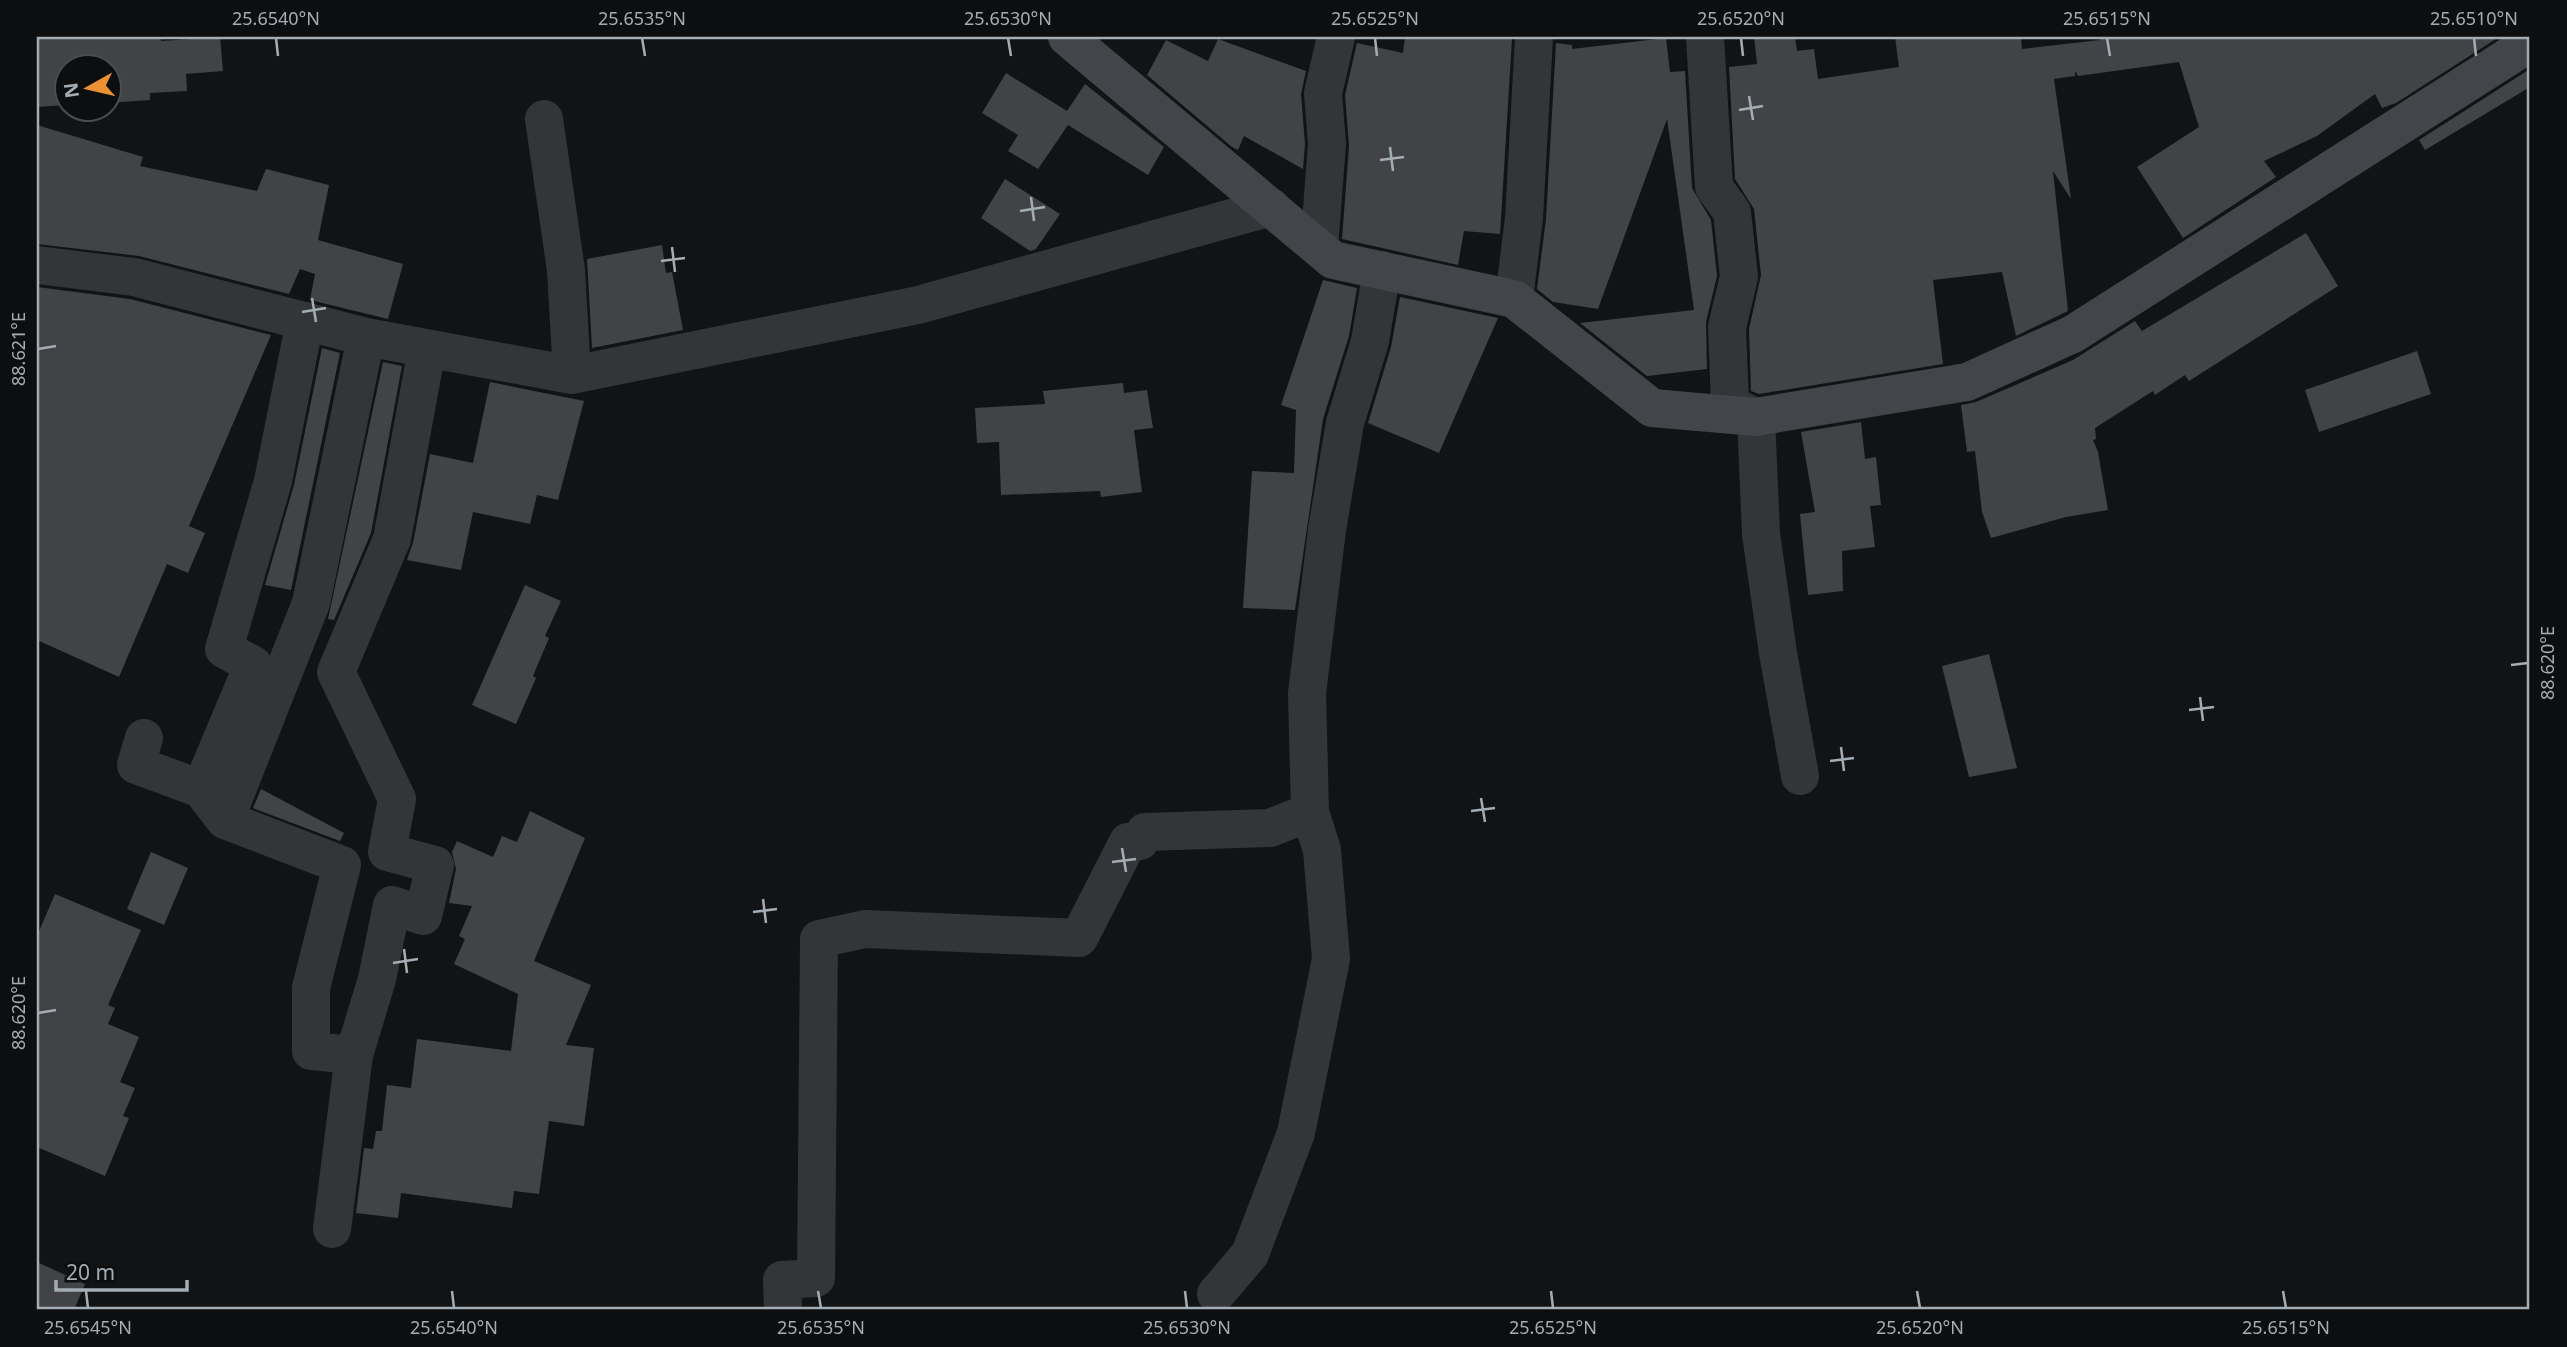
<svg xmlns="http://www.w3.org/2000/svg" width="2567" height="1347" viewBox="0 0 2567 1347" font-family="'Noto Sans',sans-serif">
  <style>
    .building { fill: #414347 }
    .lines { fill: none; stroke-linecap: round; stroke-linejoin: round }
    .street { stroke: #343539; stroke-width: 38 }
    .secondary { stroke: #424549; stroke-width: 38 }
    .ticks { fill: none; stroke: #a4acb4; stroke-width: 2.5 }
    .neatline { fill: none; stroke: #a4acb4; stroke-width: 2.5 }
    .ticks-label { font-size: 18px; text-anchor: middle; fill: #a4acb4 }
  </style>
  <rect width="100%" height="100%" fill="#121314"/>
  <path class="building" d="M37 37H160L161 41 220 37 223 71 186 74 187 91 150 93V100L108 103V66H66V105L37 107Z
    M1405 37 1512 39 1500 234 1464 231 1458 265 1342 239 1349 146 1345 95 1357 43 1403 53Z
    M1754 37H1795L1797 51 1814 49 1818 79 1899 67 1895 37H2021L2022 49 2100 40V37H2499L2396 103 2382 108 2375 94 2317 136 2264 161 2276 177 2183 238 2137 167 2199 127 2179 62 2078 76 2075 71V76L2054 79 2071 199 2053 171 2068 311 2016 336 2002 272 1933 280 1943 364 1759 394 1751 391 1749 329 1761 275 1754 209 1735 179 1729 67 1757 64Z
    M1666 38 1670 72 1685 71 1692 188 1711 220 1717 276 1706 322 1707 369 1647 376 1580 323 1694 310 1667 119 1598 309 1553 302 1537 289 1546 219 1556 43 1572 45V49Z
    M1218 39 1306 71 1301 94 1305 144 1303 169 1244 136 1238 150 1232 147 1147 75 1166 40 1208 61Z
    M2530 69V87L2425 150 2419 140Z
    M1006 73 1067 111 1085 84 1164 147 1148 175 1068 125 1038 169 1008 151 1018 135 982 113Z
    M37 125 143 157 140 166 257 191 266 169 329 185 318 240 403 264 388 319 310 300 315 274 300 269 289 294 139 256 37 244Z
    M1005 179 1060 214 1036 249 1030 251 981 218Z
    M2306 233 2338 286 2189 381 2185 375 2155 395 2153 391 2095 428 2096 439 2093 440 2098 452 2108 510 2066 517 1991 538 1982 512 1975 451 1967 452 1961 405 1976 402 2073 360 2135 321 2142 331Z
    M662 245 666 273 672 272 683 330 592 348 587 259Z
    M1323 280 1357 288 1349 336 1323 419 1295 610 1243 608 1252 471 1294 473 1296 410 1281 405Z
    M37 287 130 299 271 335 189 526 205 533 188 573 167 564 119 677 37 640Z
    M1400 297 1498 318 1439 453 1368 423 1391 347Z
    M322 348 340 353 291 590 265 585 294 485Z
    M2417 351 2431 394 2319 432 2305 390Z
    M383 362 402 366 371 533 334 620 328 619Z
    M490 382 584 401 558 500 537 495 530 524 473 512 461 570 407 560 413 543 430 454 473 463Z
    M1123 383 1124 393 1147 390 1153 428 1134 430 1142 492 1101 497 1100 491 1001 495 999 442 977 443 975 408 1045 404 1043 391Z
    M1861 422 1865 459 1876 457 1881 505 1870 506 1875 547 1842 551 1843 591 1808 595 1800 514 1815 512 1801 432Z
    M525 585 561 601 545 636 549 638 533 676 536 678 516 724 472 705Z
    M1989 654 2017 768 1969 777 1942 666Z
    M261 789 344 833 340 841 253 808Z
    M530 811 585 838 534 961 591 985 566 1045 594 1048 584 1126 549 1121 539 1194 514 1191 512 1208 401 1193 398 1218 356 1213 364 1148 373 1149 376 1131H382L387 1085 411 1088 417 1039 511 1051 518 994 454 964 465 939 459 936 472 906 449 903 456 869 452 852 457 841 493 857 502 836 517 842Z
    M151 852 188 868 164 925 127 909Z
    M55 894 141 930 108 1005 115 1008 108 1024 139 1037 120 1082 135 1088 123 1116 129 1118 105 1176 37 1147V936Z
    M37 1262 85 1284 74 1310H37Z"/>
  <g class="lines">
    <path class="street" d="M1705 37 1714 187 1732 212 1739 277 1727 327 1730 405 1756 417 1761 534 1778 653 1800 776
      M544 119 566 270 572 375
      M1319 248 1327 144 1323 93 1336 37
      M37 265 134 277 366 337 572 375 918 305 1271 207
      M1514 299 1524 218 1534 37
      M144 738 136 765 201 789 225 820 342 865 311 988V1051L354 1055 332 1229
      M201 789 253 665 224 649 273 481 305 321
      M225 820 311 603 366 337
      M354 1055 377 979 392 905 423 916 435 865 387 852 397 799 336 672 392 539 427 349
      M1216 1294 1250 1254 1296 1133 1331 959 1322 850 1310 812 1307 693 1327 530 1345 423 1370 341 1382 270
      M783 1310 782 1280 816 1278 819 939 865 929 1079 938 1128 842 1140 841 1145 832 1270 828 1310 812"/>
    <path class="secondary" d="M1067 37 1333 260 1514 299 1652 408 1756 417 1967 382 2073 334 2530 43"/>
  </g>
  <path class="ticks" d="M276 38 278 56M642 38 645 56M1008 38 1011 56M1375 38 1377 56M1741 38 1743 56M2107 38 2110 56M2474 38 2476 56M1749 96 1753 120M1739 110 1763 106M1390 147 1393 171M1380 160 1404 157M1031 197 1034 221M1020 211 1045 207M672 247 675 272M661 261 685 258M312 298 316 322M302 312 326 308M38 349 56 346M2511 665 2528 663M2200 697 2203 721M2189 710 2214 707M1841 747 1844 771M1830 761 1854 758M1481 798 1485 822M1471 811 1495 808M1122 848 1126 872M1112 862 1136 859M763 899 766 923M753 912 777 909M404 949 407 973M393 963 418 959M38 1013 56 1010M86 1291 88 1308M452 1291 454 1308M818 1291 821 1308M1185 1291 1187 1308M1551 1291 1553 1308M1917 1291 1920 1308M2283 1291 2286 1308"/>
  <rect width="2567" height="1347" fill="none" stroke="#0d0e0f" stroke-width="77"/>
  <g transform="translate(88 88) rotate(262)"><circle r="33" fill="#0d0e0f" stroke="#494d51" stroke-width="2"/>
  <path d="M0-5L12 26L0 18L-12 26Z" fill="#eb9033"/>
  <text y="-10" font-size="19" font-weight="bold" text-anchor="middle" fill="#a4acb4">N</text>
  </g>
  <path d="M56 1280v10h131v-10" fill="none" stroke="#a4acb4" stroke-width="3.5"/>
  <text x="66" y="1280" font-size="21" fill="#a4acb4" stroke="#0d0e0f" stroke-width="5" paint-order="stroke">20 m</text>
  <rect x="38" y="38" width="2490" height="1270" class="neatline"/>
  <g class="ticks-label">
    <text x="276" y="25">25.6540°N</text>
    <text x="642" y="25">25.6535°N</text>
    <text x="1008" y="25">25.6530°N</text>
    <text x="1375" y="25">25.6525°N</text>
    <text x="1741" y="25">25.6520°N</text>
    <text x="2107" y="25">25.6515°N</text>
    <text x="2474" y="25">25.6510°N</text>
    <text transform="translate(19 349) rotate(-90)" y="6">88.621°E</text>
    <text transform="translate(2548 663) rotate(-90)" y="6">88.620°E</text>
    <text transform="translate(19 1013) rotate(-90)" y="6">88.620°E</text>
    <text x="88" y="1334">25.6545°N</text>
    <text x="454" y="1334">25.6540°N</text>
    <text x="821" y="1334">25.6535°N</text>
    <text x="1187" y="1334">25.6530°N</text>
    <text x="1553" y="1334">25.6525°N</text>
    <text x="1920" y="1334">25.6520°N</text>
    <text x="2286" y="1334">25.6515°N</text>
  </g>
</svg>
